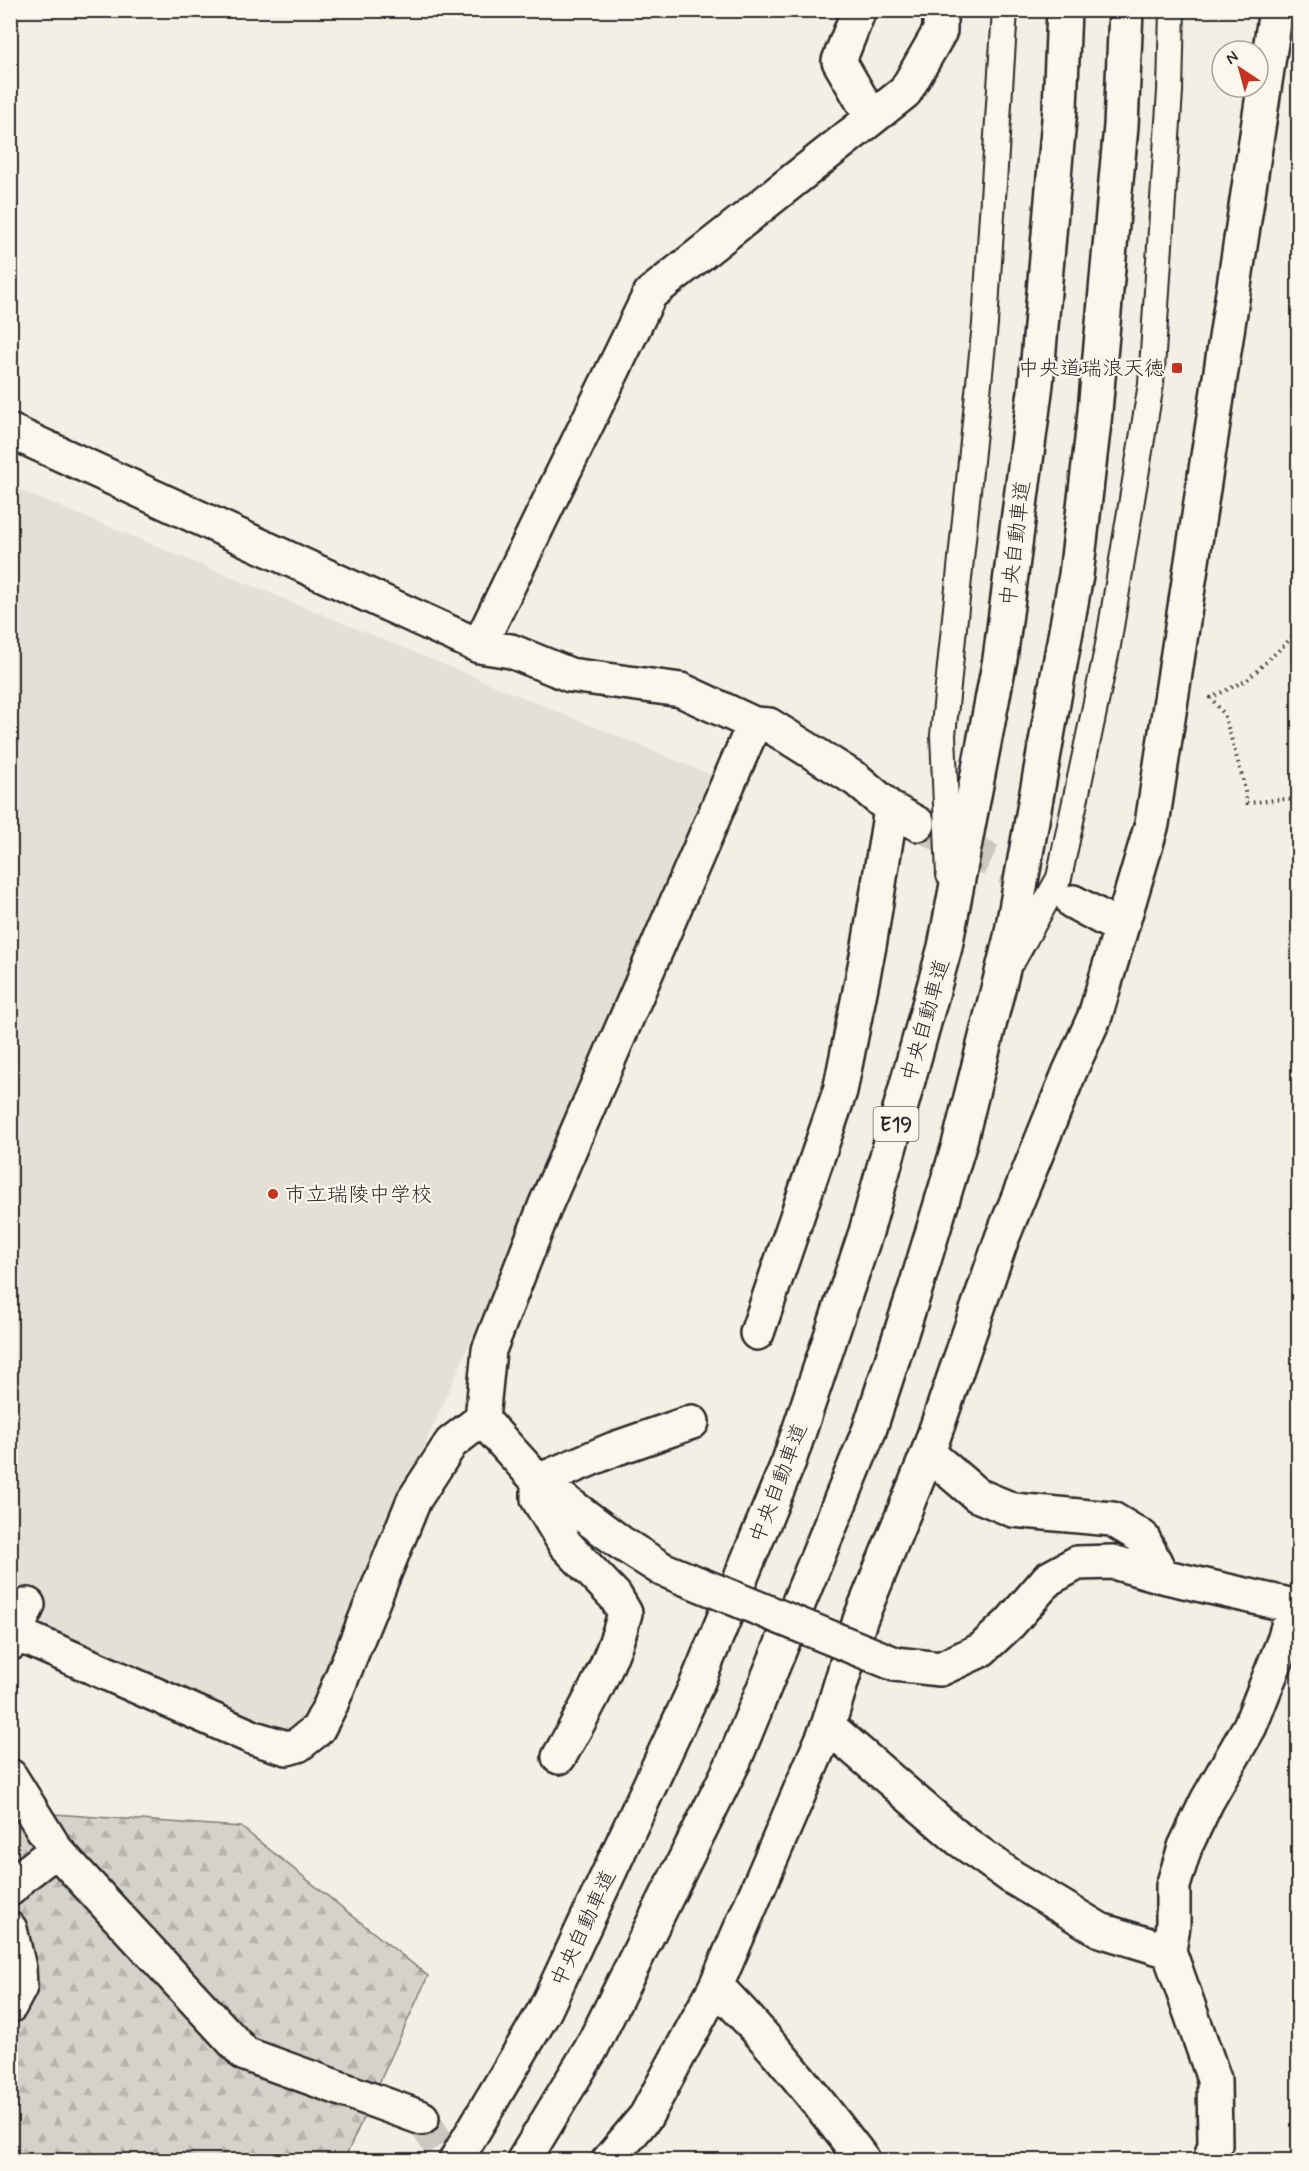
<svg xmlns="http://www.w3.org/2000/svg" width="1309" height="2171" viewBox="0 0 1309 2171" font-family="Mynerve,'Klee One',sans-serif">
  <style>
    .built { fill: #e4e0d6 }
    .forest { fill: url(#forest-firs); stroke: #807e7a; stroke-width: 1.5 }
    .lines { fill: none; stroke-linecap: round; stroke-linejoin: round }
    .minor-tunnel { stroke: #cbc8bf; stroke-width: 33; stroke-dasharray: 33 16; stroke-linecap: butt }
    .service-casing { stroke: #2b2b2b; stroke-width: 28 }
    .minor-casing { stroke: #2b2b2b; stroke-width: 38 }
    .motorway-casing { stroke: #2b2b2b; stroke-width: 38 }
    .path { stroke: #2b2b2b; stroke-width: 4; stroke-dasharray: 1.5 4.5; stroke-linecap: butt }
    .service { stroke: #fbf7ec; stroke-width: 24 }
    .minor { stroke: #fbf7ec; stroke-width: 33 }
    .motorway { stroke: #fbf7ec; stroke-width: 33 }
    .minor-bridge-casing { stroke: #2b2b2b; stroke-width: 38; stroke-linecap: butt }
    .minor-bridge { stroke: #fbf7ec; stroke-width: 33 }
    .poi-dot { fill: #c8321e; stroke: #fbf7ec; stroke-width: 2 }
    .labels { text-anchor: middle; stroke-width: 4.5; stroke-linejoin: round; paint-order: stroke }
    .shield { fill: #fbf7ec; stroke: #696865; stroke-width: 1.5 }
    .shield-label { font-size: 20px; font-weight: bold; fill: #2b2b2b }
    .poi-label { font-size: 21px; fill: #2b2b2b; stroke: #fbf7ec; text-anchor: end }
    .street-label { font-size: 21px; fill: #2b2b2b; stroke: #fbf7ec }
  </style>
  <defs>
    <pattern id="forest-firs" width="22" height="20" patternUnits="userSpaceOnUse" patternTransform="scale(1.5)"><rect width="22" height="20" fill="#d5d2c9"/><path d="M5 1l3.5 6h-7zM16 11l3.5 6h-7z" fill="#b7b4ad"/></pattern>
  </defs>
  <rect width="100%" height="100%" fill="#f3efe4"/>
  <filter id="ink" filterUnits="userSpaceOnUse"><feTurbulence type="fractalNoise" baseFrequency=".0167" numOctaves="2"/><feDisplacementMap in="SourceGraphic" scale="12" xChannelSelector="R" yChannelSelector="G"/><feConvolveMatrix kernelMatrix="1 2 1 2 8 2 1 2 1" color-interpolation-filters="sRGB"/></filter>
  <g filter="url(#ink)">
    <path class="built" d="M10 486 719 778 286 1760 11 1611Z"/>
    <path class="forest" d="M10 1811 241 1827 428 1976 344 2160H11Z"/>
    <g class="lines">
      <path class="minor-tunnel" d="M918 824 1073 902
        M422 2118 448 2160"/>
      <defs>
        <path id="service" d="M949 875 943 735 985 324 1005 10
          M1014 959 1059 878 1108 645 1151 384 1170 91 1172 10"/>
        <path id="minor" d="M859 10 839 61 872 118
          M10 431 479 646
          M754 724 769 725 857 780 891 809 918 824
          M1073 902 1121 928
          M757 1333 840 1091 869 946 891 809
          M482 1419 538 1481 621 1543 662 1569
          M928 1453 1002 1238 1070 1071 1095 1016 1152 824 1276 10
          M10 1636 31 1640 254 1738 287 1748 298 1745 318 1729 331 1704 414 1500 451 1443 482 1419 489 1350 546 1204 754 724 681 690 570 675 511 651 479 646 650 294 905 92 940 31V10
          M10 1644 28 1605
          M895 1664 940 1669 981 1650 1010 1623 1048 1579 1077 1563 1113 1562 1162 1576 1298 1607
          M828 1726 959 1839 1012 1877 1100 1930 1169 1951 1173 1925V1886L1185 1847 1207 1801 1250 1726 1283 1643 1294 1607
          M559 1757C585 1711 612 1664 625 1613L615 1596 565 1544 538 1499V1481L614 1449 692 1422
          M10 1776 56 1850 245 2054 422 2118
          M10 1889 24 1875 56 1850
          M10 1929 19 1968 20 1987 10 2006
          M1169 1951 1214 2079 1215 2145 1210 2160
          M716 1986C770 2040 817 2100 863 2160
          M609 2160 646 2116 716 1986 828 1726 860 1620 928 1453 977 1495 1013 1510 1112 1519 1142 1537 1162 1576"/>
        <path id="motorway" d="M456 2160 545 2010 696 1686 789 1461 866 1232 945 947 1000 659 1036 384 1060 108 1064 10
          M524 2160 591 2049 734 1761 869 1431 915 1290 959 1145 1011 937 1076 575 1094 422 1121 126 1126 10"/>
      </defs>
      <use href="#service" class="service-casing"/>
      <use href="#minor" class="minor-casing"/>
      <use href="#motorway" class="motorway-casing"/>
      <path class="path" d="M1210 697 1224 714 1243 779 1247 803 1285 799 1298 801
        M1210 698 1247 680 1298 632"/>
      <use href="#service" class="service"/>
      <use href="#minor" class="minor"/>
      <use href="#motorway" class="motorway"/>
      <defs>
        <path id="minor-bridge" d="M662 1569 895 1664"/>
      </defs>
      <use href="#minor-bridge" class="minor-bridge-casing"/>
      <use href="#minor-bridge" class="minor-bridge"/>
    </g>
  </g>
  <g class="poi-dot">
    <rect x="1171" y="362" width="12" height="12" rx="3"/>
    <circle cx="273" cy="1194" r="6"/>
  </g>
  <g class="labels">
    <rect class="shield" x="873.5" y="1107" width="45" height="34" rx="4.5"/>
    <g class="shield-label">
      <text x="896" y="1131">E19</text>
    </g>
    <g class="poi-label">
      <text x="1165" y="375">中央道瑞浪天徳</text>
      <text x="285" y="1201" text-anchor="start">市立瑞陵中学校</text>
    </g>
    <g class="street-label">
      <text transform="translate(1015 543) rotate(-83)" y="7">中央自動車道</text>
      <text transform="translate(925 1020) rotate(-74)" y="7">中央自動車道</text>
      <text transform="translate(778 1483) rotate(-69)" y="7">中央自動車道</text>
      <text transform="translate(583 1928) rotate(-65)" y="7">中央自動車道</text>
    </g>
  </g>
  <rect width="1309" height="2171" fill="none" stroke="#fbf7ec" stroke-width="36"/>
  <rect x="18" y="18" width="1273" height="2135" fill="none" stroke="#2b2b2b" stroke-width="2" filter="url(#ink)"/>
  <g transform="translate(1240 69) rotate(324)"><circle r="28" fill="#fbf7ec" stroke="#a8a59f" stroke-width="1.5"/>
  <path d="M0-4.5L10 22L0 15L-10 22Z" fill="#c8321e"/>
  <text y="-9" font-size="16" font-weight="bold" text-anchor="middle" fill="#2b2b2b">N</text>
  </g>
</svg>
